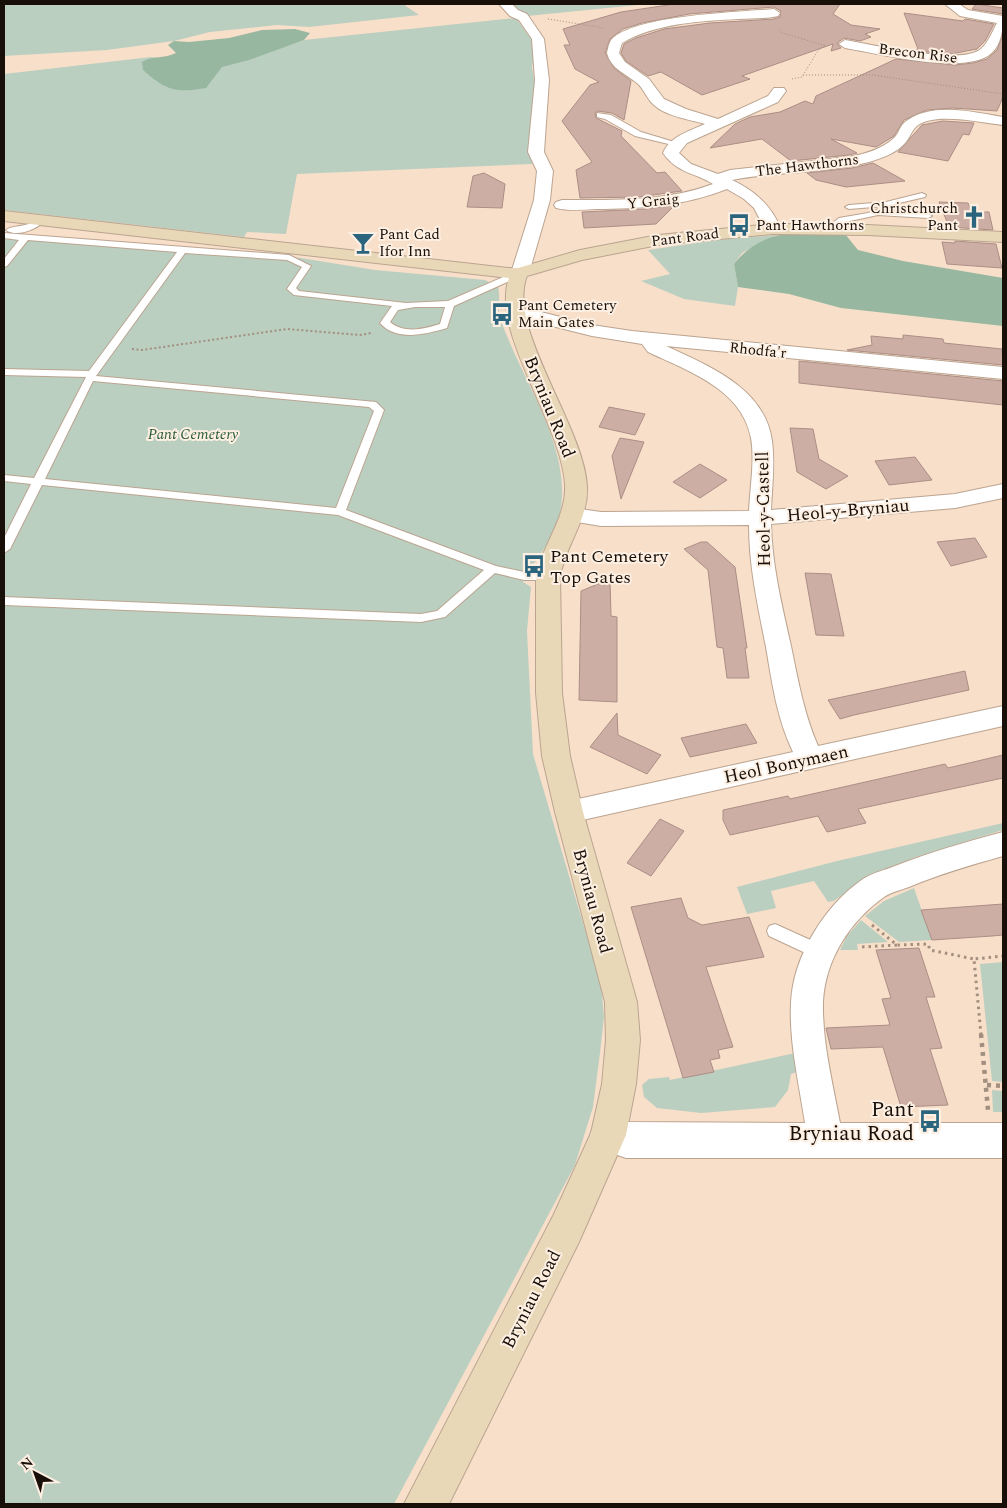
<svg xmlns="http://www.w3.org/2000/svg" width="1007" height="1508" viewBox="0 0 1007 1508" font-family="Spectral,serif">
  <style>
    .green { fill: #bbcfc0 }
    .forest { fill: #97b7a0 }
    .building { fill: #cdaea4; stroke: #ac8e85 }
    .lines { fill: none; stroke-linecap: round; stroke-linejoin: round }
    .lane-casing { stroke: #bba490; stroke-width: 2 }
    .street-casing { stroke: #bba490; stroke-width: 2 }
    .secondary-casing { stroke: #bba490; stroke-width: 2 }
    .path-far3 { stroke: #a28f7f; stroke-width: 1; stroke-dasharray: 1 2; stroke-linecap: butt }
    .path-far2 { stroke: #a28f7f; stroke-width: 2; stroke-dasharray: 2 2.5; stroke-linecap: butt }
    .path-far1 { stroke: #a28f7f; stroke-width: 3; stroke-dasharray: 2.5 4; stroke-linecap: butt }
    .path { stroke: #a28f7f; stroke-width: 4.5; stroke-dasharray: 4 5; stroke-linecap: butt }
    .lane { fill: #fff; fill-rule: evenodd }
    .street { fill: #fff; fill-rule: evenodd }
    .secondary { fill: #e8d8b8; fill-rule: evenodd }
    .labels { text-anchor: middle; stroke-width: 4; stroke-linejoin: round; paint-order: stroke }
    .far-street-label { font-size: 15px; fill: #170f08; stroke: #fdefe2 }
    .far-poi-label { font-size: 15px; fill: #170f08; stroke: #fdefe2; text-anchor: start }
    .far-park-label { font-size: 15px; font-style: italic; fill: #285b3b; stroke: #fdefe2 }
    .street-label { font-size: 18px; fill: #170f08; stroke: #fdefe2 }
    .poi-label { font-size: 18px; fill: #170f08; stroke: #fdefe2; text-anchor: start }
    .near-poi-label { font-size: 21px; fill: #170f08; stroke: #fdefe2; text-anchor: end }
  </style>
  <rect width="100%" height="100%" fill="#f8dfca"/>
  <path class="green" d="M4 4H403L419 15 309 27 277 25 210 32 174 41 107 50 4 56Z
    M510 4H648L527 16Z
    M516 18 531 39 534 55 532 67 535 83 529 144 532 164 297 174 286 234 247 232 244 237 4 210V74L151 57 177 61 265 53 304 40Z
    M4 234 301 258 375 270 485 280 498 287C501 297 497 308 500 317 522 386 593 472 547 544 540 555 536 564 525 570L523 582 531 587 527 631 533 754 601 984 604 1017 600 1053 593 1107 575 1165 394 1504H4Z
    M776 235 742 253 734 264 738 287 735 306 684 299 641 281 670 274 648 250 717 240Z
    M1003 823V830L916 857 870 875 834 901 828 902 814 881 771 891 776 908 747 914 737 887 837 861Z
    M914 888 932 940 899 942 865 916 884 901Z
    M861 920 888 942 857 944 858 950H840L847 936Z
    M1003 962V1082L992 1081 980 964Z
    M795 1053 797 1072 791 1074 788 1090 775 1107 701 1113 657 1108 644 1097 642 1085 649 1079 669 1077 670 1080Z
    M992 1090 1003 1091V1112H993Z"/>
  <path class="forest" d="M295 29 310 33 304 40 249 60 222 67 206 88C175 93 167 91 143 70L142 62C153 55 164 59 176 53L168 45 174 41 189 42 229 38 262 30Z
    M786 234H845L858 250 903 261 1003 278V326L841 308 789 294 738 287 734 264C745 249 766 236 786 234Z"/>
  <path class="building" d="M675 4H840L833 14 851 25 880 29 865 34 871 37 860 41 844 38 837 43 841 48 831 51 833 44 742 76 750 79 702 95 661 72 648 76 626 61 621 53 624 44 636 38 664 29 710 23 774 19 780 17 781 11 774 7 689 14 642 23 623 29 610 39 605 53 614 68 631 81 624 120 612 113 597 111 595 113 596 118 622 131 621 136 657 173 665 172 682 191 638 197 580 198 576 170 592 162 562 121 590 85 599 82 575 69 564 45H570L563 29 621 12Z
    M976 4 1003 8V14L972 9Z
    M904 13 963 21 965 19 994 24 985 41 977 49 951 54 915 51 918 49Z
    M1003 34V97L997 111 953 108 927 110 904 120 894 136 876 147 831 139 857 153 849 155 791 161 762 139 710 148 735 124 750 117 780 112 805 101 813 104 816 96 896 59 955 65 973 63 987 59 997 50Z
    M943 121 974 123 969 135 963 134 948 161 898 152 922 125Z
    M873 163 905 181 846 187 816 180 807 173 852 168Z
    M484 173 505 184 502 208 467 207 473 176Z
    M939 202 968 203 972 212H989L993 230 949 227Z
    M675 205 656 224 584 228 582 212 645 209Z
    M955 241 996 244 1002 268 947 264 942 242 955 243Z
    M903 335 943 339 944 343 1002 349 1003 365 847 350 872 345 871 336 903 339Z
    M799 361 1003 381V405L799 383Z
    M609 407 645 414 635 435 599 427Z
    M790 428 813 429 819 459 848 476 826 489 797 472Z
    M620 438 644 442 621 499 612 456Z
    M915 457 932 480 889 485 875 461Z
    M700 464 727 480 700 498 673 482Z
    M975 538 987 557 951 566 937 542Z
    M701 542H707L735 567 747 648H745L749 678H727L723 648 717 647 708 570 684 549Z
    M805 573 831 574 844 636 816 635Z
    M610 579 611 616 617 617V702L579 700 581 591Z
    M965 671 969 690 854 715 840 719 828 700Z
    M617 713 618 735 661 755 647 774 590 747Z
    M746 724 757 743 690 757 681 738Z
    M1003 755V778L858 809 866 823 827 832 818 816 730 835 723 820V810L788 796 790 799 945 764 948 768Z
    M660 819 684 831 651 876 627 863Z
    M681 898 688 918 702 925 749 917 764 957 706 967 733 1047 718 1050 720 1058 710 1060 714 1072 683 1078 631 907Z
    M1003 904V935L992 936 932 940 921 910Z
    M919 948 935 997H926L942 1048 930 1049 948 1105 901 1107 883 1047 831 1049 826 1028 890 1025 882 999 891 998 876 950Z"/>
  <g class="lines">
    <defs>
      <path id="lane" d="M597 113 611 115 641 132 681 144 677 146 635 136 605 119 597 117Z
        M922 193 926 195 925 197 886 206 849 209 845 207 849 205 886 202Z
        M882 208H885V211L928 214 932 216 928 218 878 215 845 222 830 230 826 228 839 218 868 213Z
        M39 218 46 220C37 229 17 238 6 230 15 224 25 229 39 218Z
        M4 233 289 255 311 266 296 288 299 291 406 303 448 301 517 271H523V275L454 306 447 328C426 334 397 342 380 323L392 306 294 295 287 289 302 267 287 260 185 253 96 376 376 402 384 410 346 510 496 566 524 572 552 574 554 577 552 580H524L495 573 445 617 421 622 4 605V597L421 614 437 611 484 570 338 515 42 485 10 549 4 553V538L31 484 4 481V475L34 478 86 377 4 375V369L89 371 177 252 28 240 7 266 4 267V259L19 240 4 238ZM415 307H445L440 324C424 329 404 334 390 322L398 310ZM93 381 369 407 374 411 336 508 45 479Z
        M775 924 826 947 828 952 826 957 820 959 814 957 769 936 767 931 769 926Z"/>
      <path id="street" d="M499 4H512L518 10 527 14 544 39 549 80 544 152 553 171 550 200 529 273 526 277 520 278 514 277 511 273 534 200 537 171 528 152 535 80 532 39 519 20 510 16Z
        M945 4H959L968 10 1003 16C1003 31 1001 49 986 57 954 73 881 54 845 48L839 44 845 40C874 45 954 64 978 51 987 46 992 32 997 23L960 16Z
        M774 9 780 13 778 16C766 19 752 18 739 19 701 21 656 23 622 43L619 53 625 62 649 79 664 99 686 109 718 119 768 96 774 88H784L786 91 778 102 687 143 679 153 691 164 718 174 730 170 849 157C865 154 883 149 895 137 899 133 900 126 905 122 931 101 974 112 1003 117V125C982 123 929 110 914 129 911 133 909 138 906 142 897 153 882 158 869 162 824 174 777 171 732 180 755 191 771 205 781 229L779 233H767L754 208 744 199 727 189C684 206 640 209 595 209 582 210 568 211 556 208L554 205 556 202 562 200C613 200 665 202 713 184 694 172 678 174 663 153 670 136 690 131 705 124 688 119 663 116 651 102 646 96 643 88 637 83 625 73 611 69 607 53 608 49 609 42 612 39 636 15 739 12 774 9Z
        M515 308 537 311 592 325 632 331 1003 367V379L666 346C709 366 765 388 772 441 775 464 772 487 771 510L955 494 1003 484V498L955 508 771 524C772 565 782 606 791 646 798 680 804 714 818 746L1003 706V726L569 823 559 820 555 812 559 804 569 801 793 752C777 719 772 683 766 647 758 607 749 567 749 525L601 526 565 520 562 515 565 510 573 508 601 512 749 511C750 487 755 461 751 438 742 389 688 371 648 352L642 344 592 336 536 322 509 318 506 314 509 310Z
        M1003 832V856C971 865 940 874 909 887 901 890 891 892 884 897 850 921 825 960 823 1002 822 1042 833 1084 840 1123H1003V1158H626L595 1147 590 1135 595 1123 608 1118 626 1122 805 1123C799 1084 789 1042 791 1003 793 956 825 905 863 879 872 873 885 870 895 866 930 852 966 842 1003 832Z"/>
      <path id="secondary" d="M4 211 508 268H518L580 250 658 235 773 224 868 225 1003 232V242L868 235 773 234 658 245 582 260 527 276C506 328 584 426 587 486 589 520 565 545 560 577L562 693 570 756 583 812 637 1002 640 1040 636 1084 626 1135 579 1242 449 1504H404L553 1216 591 1133 602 1084 606 1040 605 1002 555 812 542 756 536 693V577C542 544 567 518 565 484 561 423 490 332 509 278L4 221Z"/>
    </defs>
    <use href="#lane" class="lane-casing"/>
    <use href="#street" class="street-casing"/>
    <use href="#secondary" class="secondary-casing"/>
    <path class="path-far3" d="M548 19 604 28
      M779 30 782 33 827 46
      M803 75H873L1003 94
      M792 79 802 77 817 52 824 45"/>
    <path class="path-far2" d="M132 349 142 350 287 329 360 335 371 333"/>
    <path class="path-far1" d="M872 925 897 945 928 944 930 950 974 959
      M862 947 897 945
      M981 1035 974 959 1003 956"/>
    <path class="path" d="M981 1034 988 1110
      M987 1085 1003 1086"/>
    <use href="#lane" class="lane"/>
    <use href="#street" class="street"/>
    <use href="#secondary" class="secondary"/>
  </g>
  <defs>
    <symbol id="church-bare" viewBox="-9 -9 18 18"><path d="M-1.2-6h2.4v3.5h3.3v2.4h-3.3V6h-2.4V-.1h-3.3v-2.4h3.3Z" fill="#2a647d" stroke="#fdefe2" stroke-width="2.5" paint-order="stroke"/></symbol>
    <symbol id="bus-bare" viewBox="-9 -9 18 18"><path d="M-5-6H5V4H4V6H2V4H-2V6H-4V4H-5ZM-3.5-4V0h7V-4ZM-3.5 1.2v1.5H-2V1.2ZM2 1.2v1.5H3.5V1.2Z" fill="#2a647d" stroke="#fdefe2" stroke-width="2.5" paint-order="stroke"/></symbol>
    <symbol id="bar-bare" viewBox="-9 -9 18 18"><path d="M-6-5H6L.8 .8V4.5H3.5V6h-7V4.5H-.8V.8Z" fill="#2a647d" stroke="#fdefe2" stroke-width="2.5" paint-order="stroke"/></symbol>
  </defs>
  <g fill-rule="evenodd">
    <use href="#church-bare" x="958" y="201" width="32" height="32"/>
    <use href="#bus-bare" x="723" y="209" width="32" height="32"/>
    <use href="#bar-bare" x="347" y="227" width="32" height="32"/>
    <use href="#bus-bare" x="486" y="298" width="32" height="32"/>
    <use href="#bus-bare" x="518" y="550" width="32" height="32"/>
    <use href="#bus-bare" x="914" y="1105" width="32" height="32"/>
  </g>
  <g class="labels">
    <g class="far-street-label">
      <text transform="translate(918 53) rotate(7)" y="5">Brecon Rise</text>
      <text transform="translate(807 165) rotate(-7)" y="5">The Hawthorns</text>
      <text transform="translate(653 201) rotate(-6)" y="5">Y Graig</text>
      <text transform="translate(685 237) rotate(-7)" y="5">Pant Road</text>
      <text transform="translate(758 350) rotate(6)" y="5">Rhodfa'r</text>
    </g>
    <g class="far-poi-label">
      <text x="958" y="213" text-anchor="end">Christchurch<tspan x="958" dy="17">Pant</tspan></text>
      <text x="756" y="230">Pant Hawthorns</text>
      <text x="379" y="239">Pant Cad<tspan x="379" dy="17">Ifor Inn</tspan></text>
      <text x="518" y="310">Pant Cemetery<tspan x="518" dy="17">Main Gates</tspan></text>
    </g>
    <g class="far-park-label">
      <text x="193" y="439">Pant Cemetery</text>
    </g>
    <g class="street-label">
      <text transform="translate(550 407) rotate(68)" y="6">Bryniau Road</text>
      <text transform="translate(763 509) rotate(-91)" y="6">Heol-y-Castell</text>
      <text transform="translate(848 510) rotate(-5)" y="6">Heol-y-Bryniau</text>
      <text transform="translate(786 764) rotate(-12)" y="6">Heol Bonymaen</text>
      <text transform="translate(593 901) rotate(75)" y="6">Bryniau Road</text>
      <text transform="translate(531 1299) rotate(-63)" y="6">Bryniau Road</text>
    </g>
    <g class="poi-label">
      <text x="550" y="562">Pant Cemetery<tspan x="550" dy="21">Top Gates</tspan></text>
    </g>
    <g class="near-poi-label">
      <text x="914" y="1116">Pant<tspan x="914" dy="24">Bryniau Road</tspan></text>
    </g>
  </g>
  <rect width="1007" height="1508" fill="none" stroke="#170f08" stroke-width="10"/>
  <g transform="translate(35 1473) rotate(319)" stroke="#fdefe2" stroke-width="4" paint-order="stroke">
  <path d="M0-4L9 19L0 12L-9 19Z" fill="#170f08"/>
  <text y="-8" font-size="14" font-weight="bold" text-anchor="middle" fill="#170f08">N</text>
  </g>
</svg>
